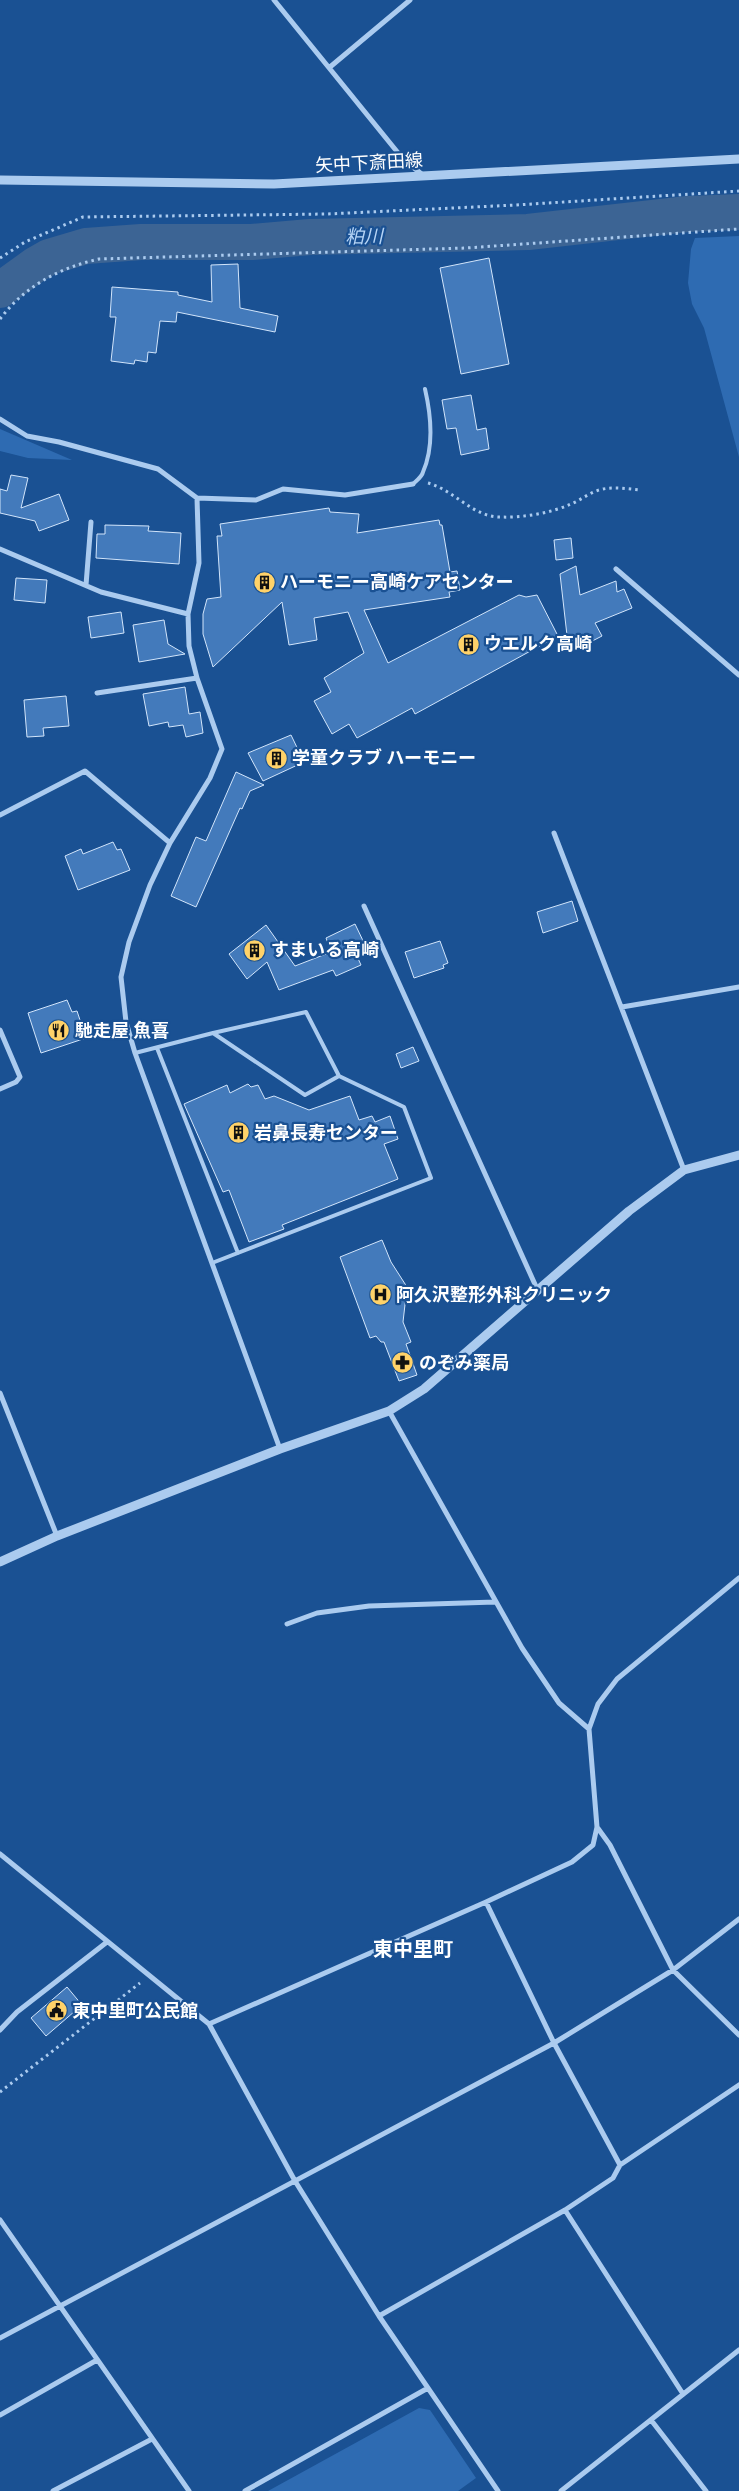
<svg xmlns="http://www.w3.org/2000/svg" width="739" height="2491" viewBox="0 0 739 2491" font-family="Ubuntu,'Noto Sans JP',sans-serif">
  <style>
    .green { fill: #2e6bb2 }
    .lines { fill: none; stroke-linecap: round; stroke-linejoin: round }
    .river { stroke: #3c6494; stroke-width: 36 }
    .building { fill: #437abb; stroke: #d2e5fb }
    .path { stroke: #abcbef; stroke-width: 3; stroke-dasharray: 2.5 4; stroke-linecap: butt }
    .service { stroke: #abcbef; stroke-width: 4 }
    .minor { stroke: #abcbef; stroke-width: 5 }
    .tertiary { stroke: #abcbef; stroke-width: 9 }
    .labels { text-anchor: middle; stroke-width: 4.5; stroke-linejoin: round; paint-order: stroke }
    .street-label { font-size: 18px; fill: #fff; stroke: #1a5193 }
    .poi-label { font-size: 18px; font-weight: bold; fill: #fff; stroke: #1a5193; text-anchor: start }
    .water-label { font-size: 19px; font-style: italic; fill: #b7d5f6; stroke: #1a5193 }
    .quarter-label { font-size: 20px; font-weight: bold; fill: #fff; stroke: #1a5193 }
  </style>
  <rect width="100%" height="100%" fill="#1a5193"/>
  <path class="green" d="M739 236V457L704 328 692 304 688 283 691 249 695 238Z
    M0 429 72 460 28 458 0 451Z
    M419 2408 430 2410 476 2478 458 2491H268Z"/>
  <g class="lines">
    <path class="river" d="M0 290 35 265 49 257 86 246 141 242H252L310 237 528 232 688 214 739 212"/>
  </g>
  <path class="building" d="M489 258 509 364 461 374 440 268Z
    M238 264 240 308 278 316 275 332 177 312 176 322 160 321 156 353 148 352 147 362 135 360 134 364 111 361 116 317H110L112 287 178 292V295L212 302 211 265Z
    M471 395 477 430 486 428 489 449 461 455 456 428 447 429 442 400Z
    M11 475 28 478 21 508 59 494 69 520 39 531 35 521 0 513V489L7 491Z
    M329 508 330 512 359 514 357 533 439 520 440 525H442L450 572 457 571 460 590 449 592 450 597 364 610 388 663 519 595 526 597 537 595 558 636 415 714 412 708 357 738 349 724 332 734 314 701 331 692 324 678 364 653 348 612 314 618 317 640 289 645 282 602 213 667 203 634V614L207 599 221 597 217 536H222L220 524Z
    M105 525 149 526 148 531 181 533 179 564 96 558 97 534H105Z
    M571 538 573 558 556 560 554 540Z
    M576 566 580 595 616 581 617 592 624 589 632 608 595 623 602 636 569 653 560 574Z
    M16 578 47 580 45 603 14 600Z
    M121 612 124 633 91 638 88 617Z
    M164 620 168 644 185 654 139 662 133 625Z
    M185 687 189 714 200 712 203 733 186 737 183 725 169 727 168 722 149 726 143 694Z
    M66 696 69 726 43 728 44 736 27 737 24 700Z
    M291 735 304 762 263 781 248 753Z
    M236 772 264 785 250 791 242 809 240 808 196 907 171 896 196 837 206 841Z
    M113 842 117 850 121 849 130 870 78 890 65 856 81 849 83 854Z
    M572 901 578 921 543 933 537 912Z
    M355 924 367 949 356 954 361 965 336 976 333 970 279 990 267 962 247 979 229 954 266 925 295 966 326 954 324 951 330 948 326 938Z
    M440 941 448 963 443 965 444 968 414 978 405 952Z
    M67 1000 72 1012 77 1011 86 1038 41 1053 28 1013Z
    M413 1047 419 1061 401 1068 396 1054Z
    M248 1084 251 1087 258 1085 265 1099 274 1096 309 1110 350 1096 359 1120 372 1116 375 1122 390 1116 398 1139 384 1144 398 1179 282 1225 284 1229 249 1242 229 1190 223 1192 184 1104 227 1085 230 1093Z
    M382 1240 391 1262 407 1287 403 1322 411 1342 406 1344 417 1375 399 1381 384 1342H381L376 1336 370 1338 340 1257Z
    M67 1987 82 2005 46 2036 31 2018Z"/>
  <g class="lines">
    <path class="path" d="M0 258 25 242 83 217 327 214 516 205 739 191
      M0 319C25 286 59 268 99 259L466 248 739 229
      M428 483C454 490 473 517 500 517 522 518 551 513 571 504 581 500 589 493 599 490 613 486 627 489 641 490
      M0 2092 140 1983"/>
    <path class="service" d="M413 484C416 481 422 477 423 472 434 447 431 415 425 389
      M213 1033 305 1095 339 1076
      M157 1048 238 1253
      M135 1053 213 1033 306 1012 339 1076 404 1107 431 1178 212 1263"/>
    <path class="minor" d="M274 0 403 159 424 176
      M330 67 410 0
      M0 419 27 436 59 442 158 469 197 498 199 563 188 614 189 646 197 678 222 749 210 778 170 843 150 885 129 942 121 977 126 1022 135 1053 280 1449
      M197 498 256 500 283 489 345 495 413 484
      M0 549 101 592 188 614
      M616 569 739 675
      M86 585 91 522
      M97 693 197 678
      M0 815 85 771 170 843
      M554 833 684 1170
      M364 906 538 1291
      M622 1007 739 987
      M0 1030 20 1077 16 1082 0 1089
      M0 1393 57 1536
      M389 1411 522 1648 559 1703 589 1729
      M287 1624 317 1613 369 1606 495 1602
      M597 1827 610 1845 673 1970 739 2035
      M0 1854 209 2024 295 2181 379 2316 498 2491
      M209 2024 486 1902 572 1862 593 1845 597 1827 589 1729 598 1704 617 1679 739 1578
      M0 2030 17 2012 107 1942
      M620 2165 739 2085
      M565 2210 683 2394
      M0 2220 189 2491
      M379 2316 565 2210 613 2178 620 2165 554 2043 486 1902
      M0 2338 554 2043 673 1970 739 1919
      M0 2415 97 2360
      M651 2420 706 2491
      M53 2491 152 2439
      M245 2491 428 2388
      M561 2491 739 2350"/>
    <path class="tertiary" d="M0 180 274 184 739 159
      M0 1562 57 1536 280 1449 389 1411 424 1389 629 1211 684 1170 739 1155"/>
  </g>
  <defs>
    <symbol id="building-disc" viewBox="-11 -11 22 22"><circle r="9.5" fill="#ffd269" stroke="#1a5193"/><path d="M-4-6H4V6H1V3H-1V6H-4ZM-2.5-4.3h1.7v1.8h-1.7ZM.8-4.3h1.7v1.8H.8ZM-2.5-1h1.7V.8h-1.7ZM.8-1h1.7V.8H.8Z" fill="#111"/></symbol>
    <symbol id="restaurant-disc" viewBox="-11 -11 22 22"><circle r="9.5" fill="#ffd269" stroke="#1a5193"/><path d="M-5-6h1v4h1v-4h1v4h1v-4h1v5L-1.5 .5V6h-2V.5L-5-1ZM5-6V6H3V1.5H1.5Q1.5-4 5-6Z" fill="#111"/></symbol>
    <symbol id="hospital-disc" viewBox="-11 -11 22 22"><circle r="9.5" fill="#ffd269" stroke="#1a5193"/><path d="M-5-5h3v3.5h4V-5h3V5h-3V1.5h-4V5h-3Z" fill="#111"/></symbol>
    <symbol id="pharmacy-disc" viewBox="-11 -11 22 22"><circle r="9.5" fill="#ffd269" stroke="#1a5193"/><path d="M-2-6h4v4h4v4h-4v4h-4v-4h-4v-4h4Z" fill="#111"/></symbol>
    <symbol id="civic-disc" viewBox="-11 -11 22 22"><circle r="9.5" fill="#ffd269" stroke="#1a5193"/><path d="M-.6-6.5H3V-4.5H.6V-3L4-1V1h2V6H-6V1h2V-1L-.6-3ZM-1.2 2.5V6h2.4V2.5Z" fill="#111"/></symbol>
  </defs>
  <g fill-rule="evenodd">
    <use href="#building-disc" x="252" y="570" width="25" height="25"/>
    <use href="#building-disc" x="456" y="632" width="25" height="25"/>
    <use href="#building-disc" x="264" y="746" width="25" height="25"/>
    <use href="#building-disc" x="242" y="938" width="25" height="25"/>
    <use href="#restaurant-disc" x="46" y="1018" width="25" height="25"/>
    <use href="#building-disc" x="226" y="1120" width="25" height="25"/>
    <use href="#hospital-disc" x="368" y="1282" width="25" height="25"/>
    <use href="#pharmacy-disc" x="390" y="1350" width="25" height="25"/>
    <use href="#civic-disc" x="44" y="1998" width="25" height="25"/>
  </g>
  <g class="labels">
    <g class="street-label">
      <text transform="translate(369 163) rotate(-3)" y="6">矢中下斎田線</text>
    </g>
    <g class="poi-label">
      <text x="280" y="588">ハーモニー高崎ケアセンター</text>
      <text x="484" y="650">ウエルク高崎</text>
      <text x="292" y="764">学童クラブ ハーモニー</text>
      <text x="271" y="956">すまいる高崎</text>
      <text x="75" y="1037">馳走屋 魚喜</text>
      <text x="254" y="1139">岩鼻長寿センター</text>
      <text x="396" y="1301">阿久沢整形外科クリニック</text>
      <text x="419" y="1369">のぞみ薬局</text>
      <text x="72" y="2017">東中里町公民館</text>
    </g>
    <g class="water-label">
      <text transform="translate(364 236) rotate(-1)" y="7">粕川</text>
    </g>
    <g class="quarter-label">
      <text x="413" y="1956">東中里町</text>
    </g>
  </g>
</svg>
